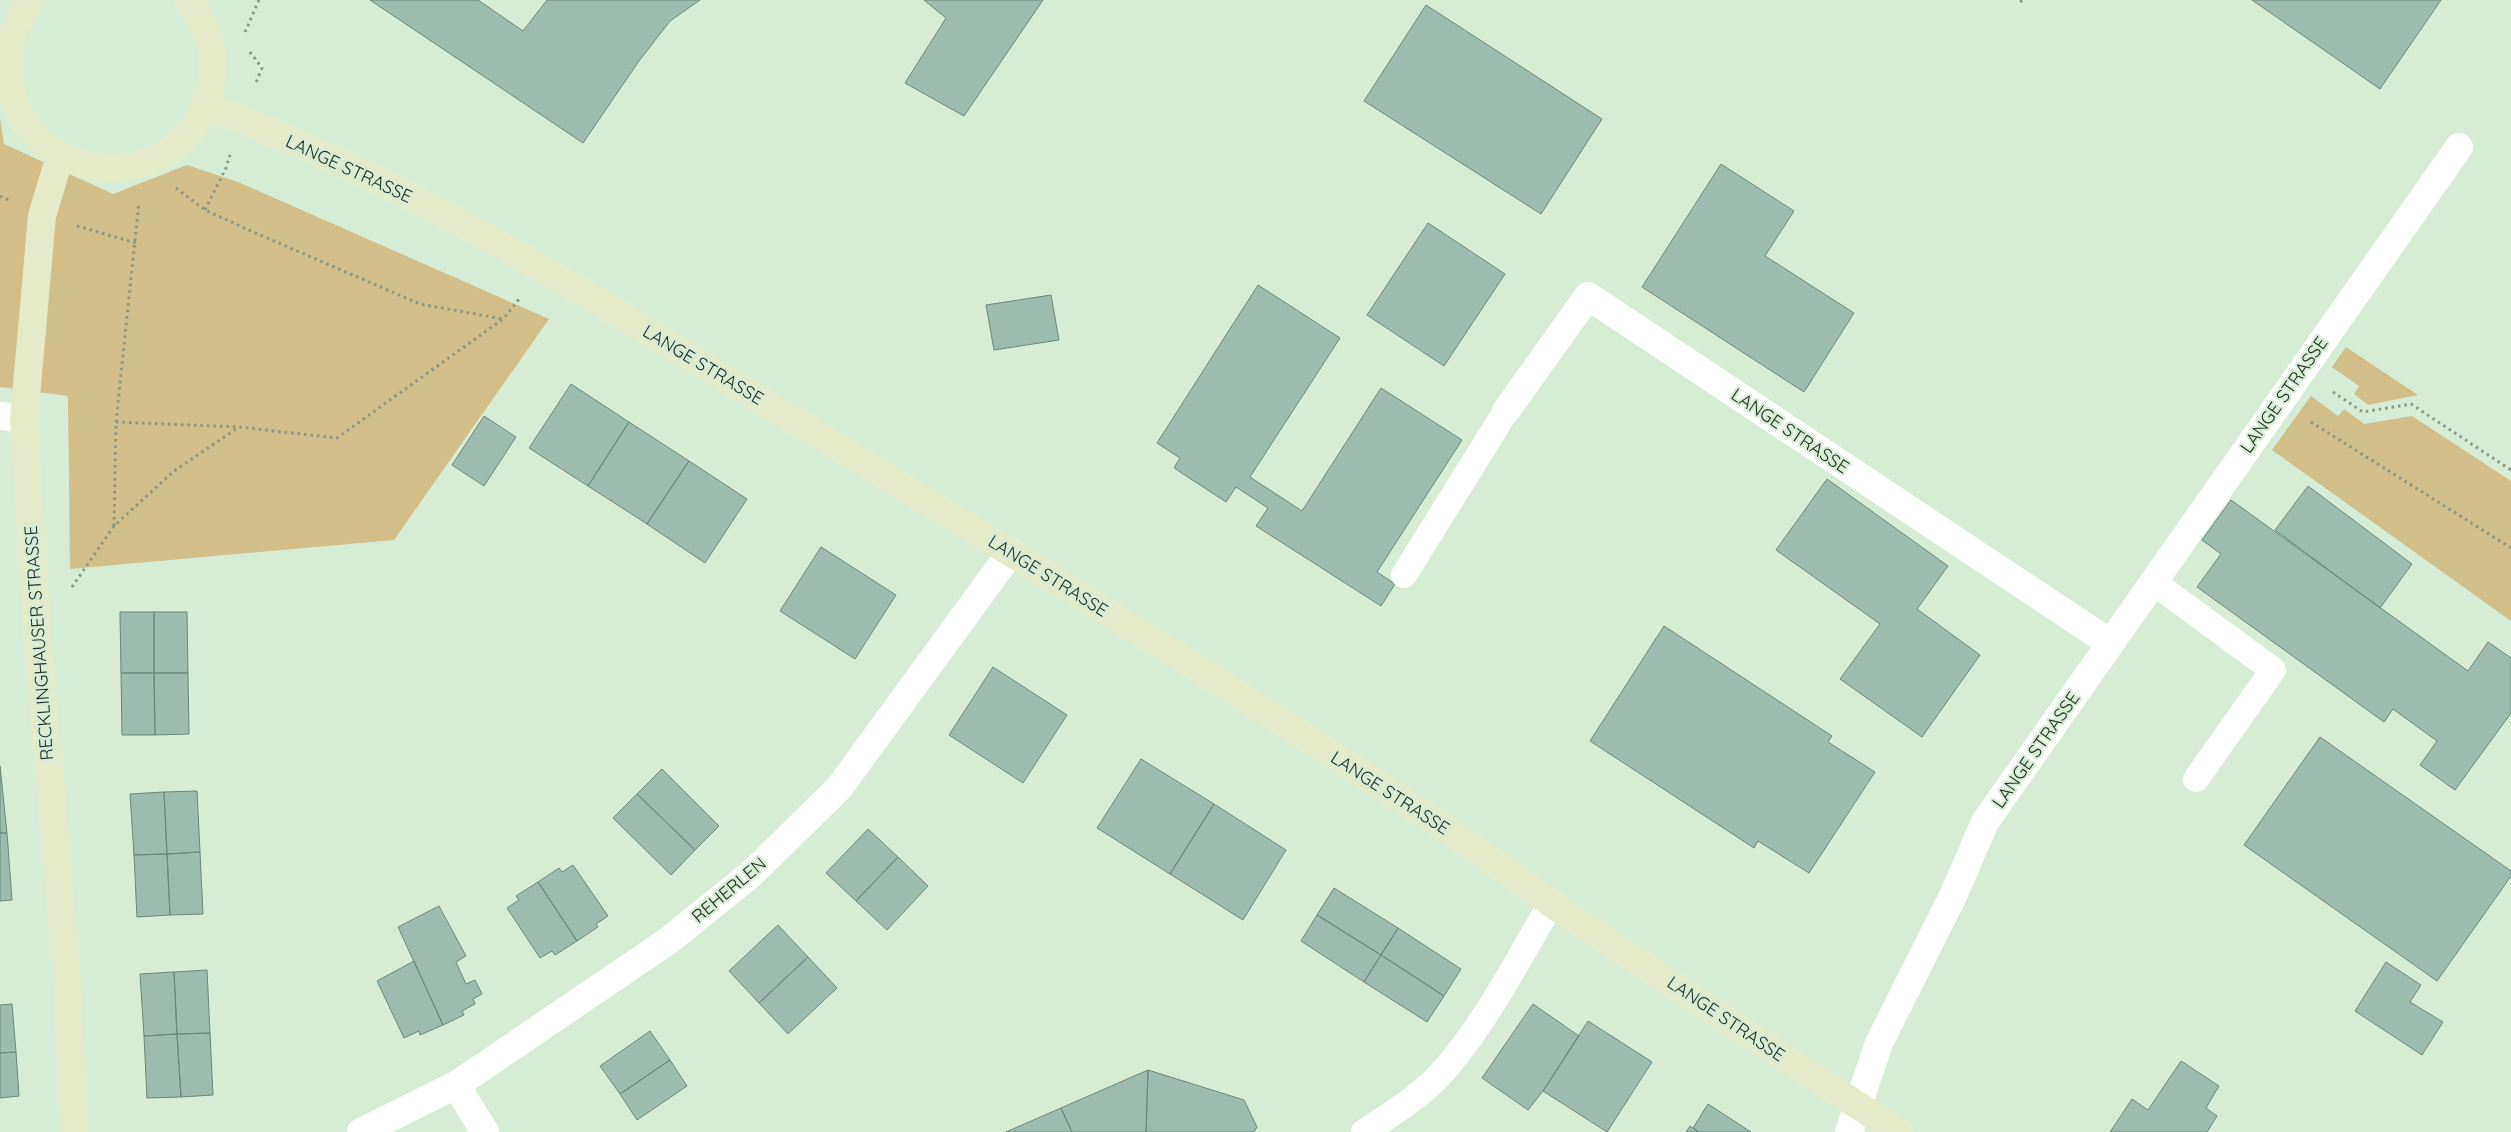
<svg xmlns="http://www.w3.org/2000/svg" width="2511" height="1132" viewBox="0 0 2511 1132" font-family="Quicksand,sans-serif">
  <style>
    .green { fill: #d2be88 }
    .building { fill: #9cbcb0; stroke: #69877c }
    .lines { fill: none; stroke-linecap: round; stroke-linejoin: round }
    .path { stroke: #889887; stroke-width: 3; stroke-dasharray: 2.5 4; stroke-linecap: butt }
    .lane { stroke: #fff; stroke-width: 26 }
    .street { stroke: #fff; stroke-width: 28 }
    .secondary { stroke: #e5eac8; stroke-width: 28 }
    .labels { text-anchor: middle; stroke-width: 4.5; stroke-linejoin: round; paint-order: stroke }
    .street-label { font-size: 18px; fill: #252d25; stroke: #d6ecd5 }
  </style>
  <rect width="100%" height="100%" fill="#d6ecd5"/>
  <path class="green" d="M0 118 4 144 113 194 187 165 238 182 549 319 394 540 70 569 68 396 0 387Z
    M2346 347 2418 395 2368 405 2354 394 2359 386 2332 367Z
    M2311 396 2338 416 2344 409 2364 424 2412 416 2511 481V621L2272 450Z"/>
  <path class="building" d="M370 0H478L523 31 547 0H700L670 21 639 61 583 143Z
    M924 0H1043L964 116 905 83 946 18Z
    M2252 0H2441L2380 89Z
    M1426 5 1602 119 1541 214 1364 101Z
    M1721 164 1794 211 1765 256 1854 313 1804 392 1642 287Z
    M1428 223 1505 274 1444 366 1367 315Z
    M1258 285 1340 338 1250 477 1302 511 1381 388 1462 440 1377 572 1395 584 1381 606 1256 526 1268 508 1236 487 1226 502 1174 468 1180 458 1157 443Z
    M1051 295 1059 340 994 350 986 305Z
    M571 384 629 422 588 486 529 448Z
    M484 416 516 437 484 486 452 465Z
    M629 422 689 461 647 524 588 486Z
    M689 461 747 499 705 563 647 524Z
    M1827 479 1948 566 1917 609 1980 655 1922 737 1840 679 1880 624 1776 550Z
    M2308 486 2412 564 2380 608 2275 530Z
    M2231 500 2468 671 2488 642 2511 658V713L2455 790 2420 765 2437 741 2393 709 2384 722 2197 587 2221 554 2202 540Z
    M821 547 896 595 855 659 780 611Z
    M120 612H154V673H121Z
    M154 612H187L188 673H154Z
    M1664 626 1832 736 1828 742 1875 772 1809 873 1758 841 1754 848 1590 741Z
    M993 667 1067 715 1023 783 949 735Z
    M121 673H154L155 735H122Z
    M154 673H188L189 734 155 735Z
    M2320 737 2511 871V876L2437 981 2244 845Z
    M1141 759 1214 804 1170 874 1097 828Z
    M0 766 7 833H0Z
    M662 769 719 826 695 850 637 794Z
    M197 791 200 852 167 854 164 792Z
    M164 792 167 854 134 855 130 794Z
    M637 794 695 850 671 875 613 818Z
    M1214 804 1286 850 1243 920 1170 874Z
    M868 829 898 857 856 901 826 873Z
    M0 833H7L12 900 0 901Z
    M200 852 203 914 170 915 167 854Z
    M167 854 170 915 137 917 134 855Z
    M898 857 928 886 887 930 856 901Z
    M573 865 608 916 596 924 598 927 577 941 538 882 559 868 562 872Z
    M538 882 577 941 555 955 552 951 540 958 507 908 519 900 516 896Z
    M1334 888 1398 928 1381 955 1317 915Z
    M439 906 466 956 456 962 466 984 475 980 482 994 473 999 475 1004 462 1011 464 1015 443 1025 398 927Z
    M1317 915 1381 955 1364 982 1301 941Z
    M778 925 808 957 759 1003 729 971Z
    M1398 928 1461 969 1444 996 1381 955Z
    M1381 955 1444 996 1427 1022 1364 982Z
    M808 957 837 988 788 1034 759 1003Z
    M414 961 443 1025 420 1035 419 1031 404 1038 377 981Z
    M2386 962 2421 985 2410 1002 2443 1022 2422 1055 2355 1011Z
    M207 970 210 1033 177 1034 174 972Z
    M174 972 177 1034 144 1036 140 974Z
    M12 1004 16 1052 0 1053V1005Z
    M1533 1004 1579 1036 1543 1091 1528 1110 1482 1078Z
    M1588 1021 1652 1062 1607 1132 1543 1091Z
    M650 1031 670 1060 620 1094 600 1066Z
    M210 1033 213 1095 181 1097 177 1034Z
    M177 1034 181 1097 147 1098 144 1036Z
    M16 1052 19 1096 0 1098V1053Z
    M670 1060 687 1086 637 1120 620 1094Z
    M2181 1061 2219 1086 2206 1108 2217 1116 2207 1132H2110L2132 1099 2148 1110Z
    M1148 1070 1244 1100 1257 1127 1254 1132H1146Z
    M1148 1070 1146 1132H1072L1061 1108Z
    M1708 1104 1751 1132H1699L1693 1128Z
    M1061 1108 1072 1132H1006Z
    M1690 1126 1699 1132H1686Z"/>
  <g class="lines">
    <path class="path" d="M2020 2 2023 0
      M245 32 259 0
      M250 52 262 68 255 85
      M176 188 205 210 251 231 420 304 503 319
      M0 196 9 200
      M205 210 226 168 230 155
      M77 226 136 243
      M2333 392 2363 412 2411 404 2511 470
      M116 422 239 427 337 438 503 319 520 298
      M2311 422 2511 548
      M114 526 116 422 139 202
      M72 587 114 526 174 471 239 427"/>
    <path class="lane" d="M1404 575 1506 411
      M2153 582 2273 670 2196 779
      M1364 1132C1393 1113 1423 1095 1446 1068 1488 1019 1518 959 1551 904"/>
    <path class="street" d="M1506 411 1588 296 2110 643
      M0 416 24 419
      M456 1085 485 1132
      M361 1132 456 1085 668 941 751 874 839 788 1011 552
      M1849 1132 1879 1043 1953 896 1985 822 2459 147"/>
    <path class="secondary" d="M31 0C26 9 20 17 16 26 9 40 8 59 9 74 18 188 182 203 209 92 218 55 209 30 188 0
      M205 106C421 185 615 312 810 430 1023 560 1236 689 1443 827 1488 857 1530 889 1574 919 1682 991 1790 1062 1899 1132
      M60 156 42 216 24 419 37 636 66 969 74 1132"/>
  </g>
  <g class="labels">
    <g class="street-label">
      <text transform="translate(349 169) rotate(25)" y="6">LANGE STRASSE</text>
      <text transform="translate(703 365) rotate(31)" y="6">LANGE STRASSE</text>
      <text transform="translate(2284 395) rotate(-55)" y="6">LANGE STRASSE</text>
      <text transform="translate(1790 431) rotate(34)" y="6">LANGE STRASSE</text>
      <text transform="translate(1048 576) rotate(32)" y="6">LANGE STRASSE</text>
      <text transform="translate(39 643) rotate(-94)" y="6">RECKLINGHAUSER STRASSE</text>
      <text transform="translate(2036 750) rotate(-55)" y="6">LANGE STRASSE</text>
      <text transform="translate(1390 793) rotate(33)" y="6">LANGE STRASSE</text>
      <text transform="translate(729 890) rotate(-40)" y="6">REHERLEN</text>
      <text transform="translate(1726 1019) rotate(34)" y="6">LANGE STRASSE</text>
    </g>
  </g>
</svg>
